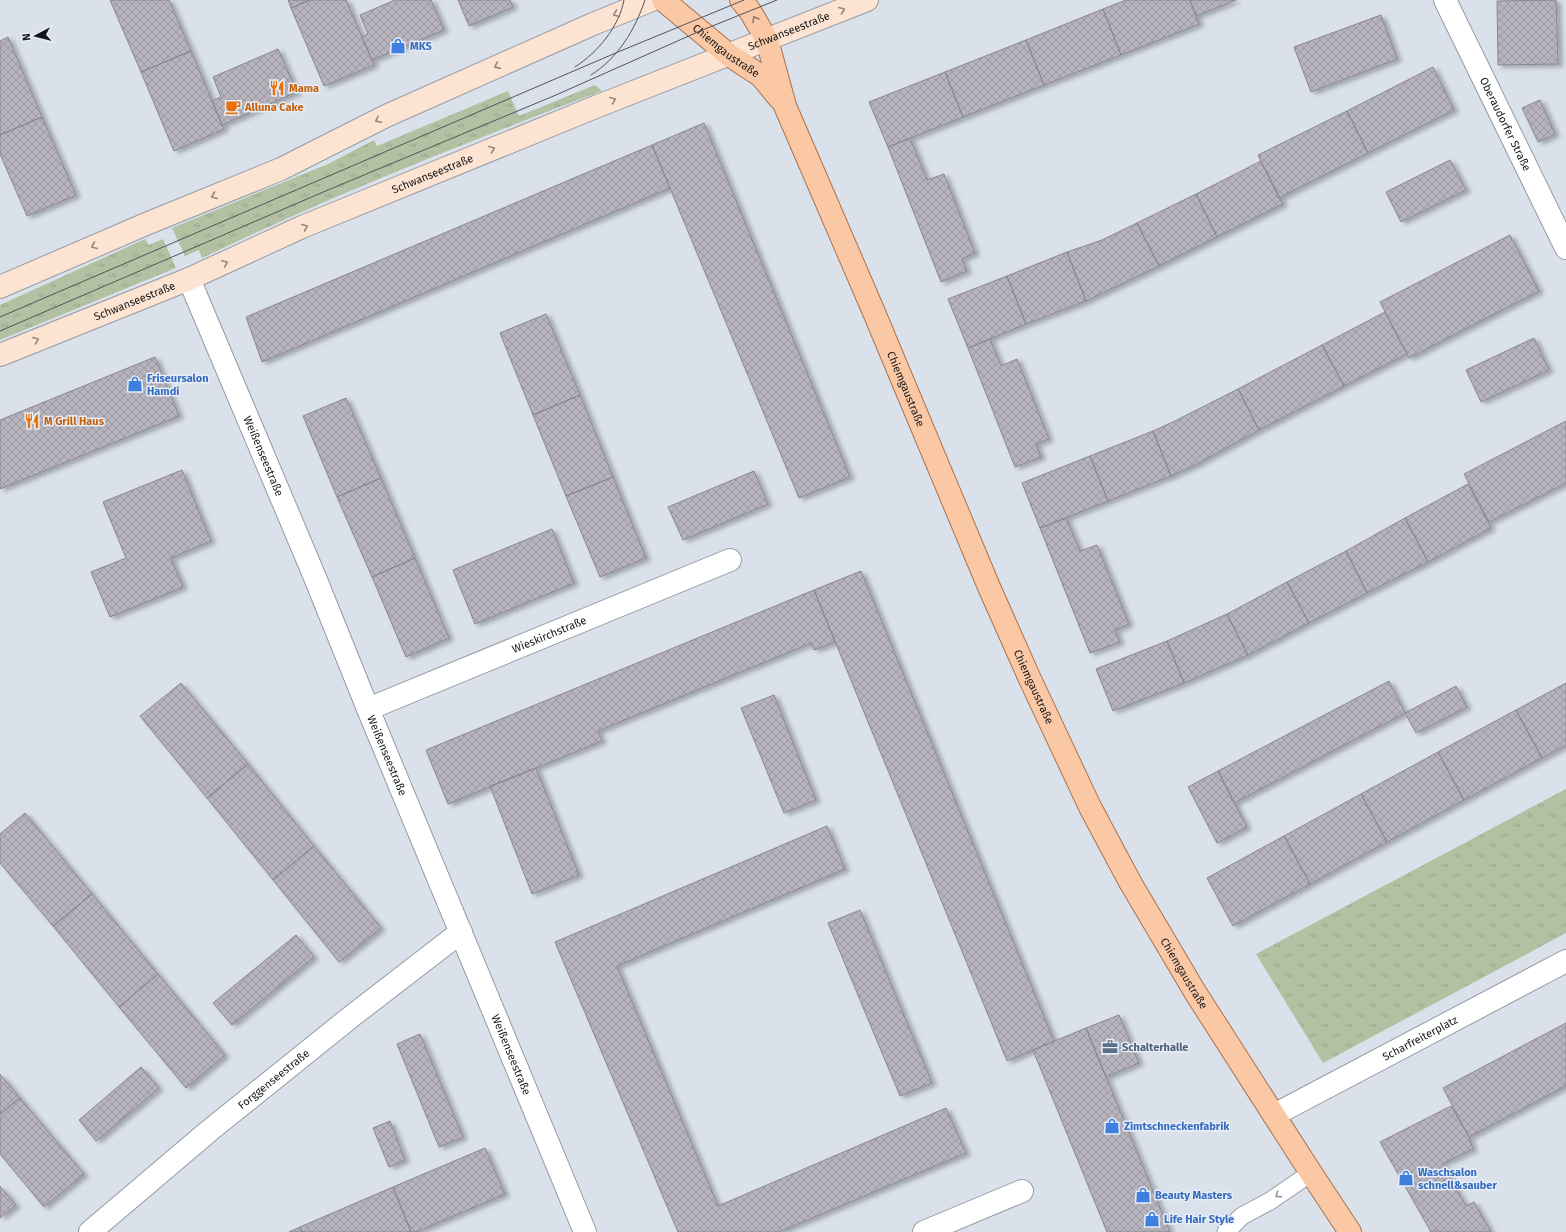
<svg xmlns="http://www.w3.org/2000/svg" width="1566" height="1232" viewBox="0 0 1566 1232" font-family="'Fira Sans',sans-serif">
  <style>
    .grass { fill: url(#grass-tufts) }
    .building { fill: url(#building-cross-hatch); stroke: #898690; filter: url(#shadow) }
    .lines { fill: none; stroke-linecap: round; stroke-linejoin: round }
    .service-casing { stroke: #959ba4; stroke-width: 19 }
    .minor-casing { stroke: #959ba4; stroke-width: 24 }
    .secondary-casing { stroke: #959ba4; stroke-width: 24 }
    .primary-casing { stroke: #a9724d; stroke-width: 24 }
    .service { stroke: #fff; stroke-width: 17 }
    .minor { stroke: #fff; stroke-width: 22 }
    .secondary { stroke: #fde4d2; stroke-width: 22 }
    .primary { stroke: #fbc8a5; stroke-width: 22 }
    .tram { stroke: #51545a; stroke-width: 1 }
    .oneway { stroke: #94877f }
    .oneway2 { stroke: #937866 }
    .oneway3 { stroke: #959698 }
    .labels { text-anchor: middle; stroke-width: 3; stroke-linejoin: round; paint-order: stroke }
    .street-label { font-size: 11px; fill: #141619; stroke: #e7eef8 }
    .shop-label { font-size: 11px; font-weight: bold; fill: #366cbe; stroke: #e7eef8; text-anchor: start }
    .food-label { font-size: 11px; font-weight: bold; fill: #c56008; stroke: #e7eef8; text-anchor: start }
    .service-label { font-size: 11px; font-weight: bold; fill: #4e5e75; stroke: #e7eef8; text-anchor: start }
  </style>
  <defs>
    <pattern id="grass-tufts" width="24" height="20" patternUnits="userSpaceOnUse"><rect width="24" height="20" fill="#b1c1a1"/><path d="M3 7l-1-3M5 7V3M7 7l1-3M15 17l-1-3M17 17v-4M19 17l1-3" fill="none" stroke="#97a58a"/></pattern>
    <pattern id="building-cross-hatch" width="8" height="8" patternUnits="userSpaceOnUse"><rect width="8" height="8" fill="#b6b3bd"/><path d="M0 0l8 8M0 8l8-8" fill="none" stroke="#9c99a2"/></pattern>
    <filter id="shadow"><feDropShadow dx="4.5" dy="2.5" stdDeviation="2" flood-color="#0004"/></filter>
  </defs>
  <rect width="100%" height="100%" fill="#dae1eb"/>
  <path class="grass" d="M595 85 602 91C467 142 332 195 202 258L199 250 185 256 172 228 328 164 374 140 377 146 508 91 519 116Z
    M145 239 149 245 163 239 176 268 0 340V305Z
    M1566 789V933L1323 1063 1256 954Z"/>
  <path class="building" d="M110 0H169L191 51 141 72Z
    M288 0H310L291 8Z
    M310 0H346L374 65 324 86 291 8Z
    M395 0H431L444 30 372 60 362 37 368 34 360 15Z
    M458 0H510L513 7 469 26Z
    M1126 0H1190L1199 24 1121 55 1103 9Z
    M1190 0H1236L1196 16Z
    M1556 0 1558 64 1498 65 1497 1Z
    M1103 9 1121 55 1044 85 1026 40Z
    M1381 15 1397 59 1311 92 1294 47Z
    M8 37 42 117 0 135V41Z
    M1026 40 1044 85 963 117 945 72Z
    M278 49 297 92 222 125 212 101 221 97 213 77Z
    M191 51 224 129 174 151 141 72Z
    M1433 67 1454 110 1368 153 1347 111Z
    M945 72 963 117 888 147 869 102Z
    M1540 100 1555 134 1538 142 1522 108Z
    M1347 111 1368 153 1279 198 1258 155Z
    M42 117 76 195 27 216 0 154V135Z
    M704 123 850 477 799 498 652 145Z
    M910 138 927 180 944 174 975 253 962 259 967 271 941 282 888 147Z
    M652 145 670 188 262 362 246 317Z
    M1450 160 1466 190 1401 222 1386 192Z
    M1261 161 1283 204 1217 237 1196 194Z
    M1196 194 1217 237 1159 266 1137 223Z
    M1137 223 1159 266 1086 301 1067 252 1102 240Z
    M1510 235 1539 291 1409 358 1380 302Z
    M1067 252 1086 301 1026 324 1007 276Z
    M1007 276 1026 324 968 348 948 299Z
    M1385 312 1407 354 1344 386 1322 345Z
    M546 314 580 395 533 415 500 333Z
    M1534 338 1549 370 1481 402 1466 370Z
    M990 339 1001 366 1017 359 1049 439 1036 444 1041 457 1015 467 968 348Z
    M1322 345 1344 386 1259 430 1238 389Z
    M155 357 179 416 0 489V420Z
    M1238 389 1259 430 1197 464 1171 476 1153 431 1175 421Z
    M580 395 613 477 566 496 533 415Z
    M346 398 381 478 337 497 303 416Z
    M1566 421V483L1489 522 1464 474Z
    M1153 431 1171 476 1108 501 1090 456Z
    M1090 456 1108 501 1040 528 1022 483Z
    M182 470 211 541 171 558 183 587 110 617 91 572 126 558 103 502Z
    M754 471 768 504 683 540 668 507Z
    M613 477 646 558 600 577 566 496Z
    M381 478 415 558 372 577 337 497Z
    M1468 484 1491 528 1428 562 1405 518Z
    M1066 518 1080 551 1097 545 1129 624 1115 630 1120 642 1090 653 1040 528Z
    M1405 518 1428 562 1367 593 1346 551Z
    M552 529 574 583 475 624 453 570Z
    M1346 551 1367 593 1309 623 1287 582Z
    M415 558 449 638 406 657 372 577Z
    M861 571 1054 1041 1007 1061 814 590Z
    M1287 582 1309 623 1248 655 1227 614Z
    M814 590 835 642 814 650 811 643 598 731 602 741 448 804 426 750Z
    M1227 614 1248 655 1184 683 1167 641Z
    M1167 641 1184 683 1113 711 1096 669Z
    M1389 681 1405 713 1234 803 1218 771Z
    M181 683 248 764 207 798 140 716Z
    M1566 683V745L1542 758 1516 710Z
    M1456 686 1467 707 1416 733 1405 713Z
    M774 695 816 800 784 813 741 708Z
    M1516 710 1542 758 1464 800 1438 752Z
    M1438 752 1464 800 1387 842 1361 794Z
    M248 764 314 846 273 880 207 798Z
    M536 768 579 875 532 894 490 786Z
    M1218 771 1247 827 1217 843 1188 787Z
    M1361 794 1387 842 1310 884 1284 836Z
    M25 813 92 894 53 926 0 863V834Z
    M827 826 845 869 617 966 718 1206 946 1108 966 1153 779 1232H678L555 942Z
    M1284 836 1310 884 1233 926 1207 878Z
    M314 846 381 928 339 962 273 880Z
    M92 894 158 974 119 1007 53 926Z
    M860 910 932 1083 900 1096 828 923Z
    M296 935 314 957 232 1025 213 1003Z
    M158 974 225 1055 186 1088 119 1007Z
    M1119 1015 1139 1063 1106 1077 1086 1028Z
    M1566 1023V1086L1469 1137 1443 1088Z
    M1086 1028 1106 1077 1170 1232H1107L1033 1050Z
    M420 1034 463 1137 439 1147 397 1044Z
    M141 1067 159 1088 96 1141 79 1120Z
    M0 1074 20 1098 0 1114Z
    M20 1098 84 1174 44 1207 0 1154V1114Z
    M1451 1106 1469 1137 1473 1149 1442 1164 1466 1206 1474 1202 1491 1232H1437L1436 1230 1431 1232 1380 1142Z
    M390 1121 405 1160 389 1167 373 1128Z
    M485 1148 505 1194 416 1232H411L393 1187Z
    M0 1186 16 1205 0 1218Z
    M393 1187 411 1232H302L300 1227Z
    M300 1227 302 1232H289Z"/>
  <g class="lines">
    <defs>
      <path id="service" d="M1226 1232 1242 1216 1270 1201 1311 1173"/>
      <g id="minor">
        <path id="s1" d="M1445 0 1566 248"/>
        <path id="s2" d="M189 279 314 575 368 709 585 1232"/>
        <path id="s3" d="M368 709 730 560"/>
        <path id="s4" d="M1274 1115 1566 961"/>
        <path id="s5" d="M90 1232 209 1131 352 1016 461 932"/>
        <path d="M924 1232 1022 1191"/>
      </g>
      <g id="secondary">
        <path d="M0 287 146 224 281 169 386 116 593 24 652 0"/>
        <path id="s6" d="M0 355 189 279 302 227 593 108 867 0"/>
      </g>
      <g id="primary">
        <path id="s7" d="M663 0 729 55 761 76 779 98"/>
        <path id="s8" d="M741 0 750 11 767 40 785 106 873 310 989 587 1029 677 1090 807 1130 882 1195 992 1311 1173 1350 1232"/>
      </g>
    </defs>
    <use href="#service" class="service-casing"/>
    <use href="#minor" class="minor-casing"/>
    <use href="#secondary" class="secondary-casing"/>
    <use href="#primary" class="primary-casing"/>
    <use href="#service" class="service"/>
    <use href="#minor" class="minor"/>
    <use href="#secondary" class="secondary"/>
    <use href="#primary" class="primary"/>
    <path class="tram" d="M575 67C598 52 619 27 624 0
      M591 75C618 58 635 30 645 0
      M0 317 618 52 744 0
      M0 331 328 190 556 95 700 31 777 0"/>
  </g>
  <defs><path id="oneway-chevron" d="M-2-3.5L2.5 0L-2 3.5" fill="none" stroke-width="1.6" stroke-linecap="round" stroke-linejoin="round"/></defs>
  <g class="oneway">
    <use href="#oneway-chevron" transform="translate(842 10) rotate(-22)"/>
    <use href="#oneway-chevron" transform="translate(616 14) rotate(159)"/>
    <use href="#oneway-chevron" transform="translate(497 66) rotate(156)"/>
    <use href="#oneway-chevron" transform="translate(613 100) rotate(-22)"/>
    <use href="#oneway-chevron" transform="translate(378 120) rotate(153)"/>
    <use href="#oneway-chevron" transform="translate(492 149) rotate(-22)"/>
    <use href="#oneway-chevron" transform="translate(214 196) rotate(158)"/>
    <use href="#oneway-chevron" transform="translate(305 227) rotate(-23)"/>
    <use href="#oneway-chevron" transform="translate(94 246) rotate(157)"/>
    <use href="#oneway-chevron" transform="translate(225 263) rotate(-25)"/>
    <use href="#oneway-chevron" transform="translate(36 340) rotate(-22)"/>
  </g>
  <use class="oneway2" href="#oneway-chevron" transform="translate(755 19) rotate(-120)"/>
  <use class="oneway3" href="#oneway-chevron" transform="translate(1278 1195) rotate(146)"/>
  <defs>
    <symbol id="shop-bare" viewBox="-9 -9 18 18"><path d="M-5-2.5h2.3a2.7 3.5 0 0 1 5.4 0H5L5.5 6h-11ZM-1.5-2.5h3a1.5 2.3 0 0 0-3 0Z" fill="#3f7fe0" stroke="#e7eef8" stroke-width="2.5" paint-order="stroke"/></symbol>
    <symbol id="restaurant-bare" viewBox="-9 -9 18 18"><path d="M-5-6h1v4h1v-4h1v4h1v-4h1v5L-1.5 .5V6h-2V.5L-5-1ZM5-6V6H3V1.5H1.5Q1.5-4 5-6Z" fill="#e8710a" stroke="#e7eef8" stroke-width="2.5" paint-order="stroke"/></symbol>
    <symbol id="cafe-bare" viewBox="-9 -9 18 18"><path d="M-5.5-4.5H6V0H3Q3 3.5 0 3.5H-2.5Q-5.5 3.5-5.5 0ZM3-3.2v2h1.7v-2ZM-6 4.5H4V6H-6Z" fill="#e8710a" stroke="#e7eef8" stroke-width="2.5" paint-order="stroke"/></symbol>
    <symbol id="office-bare" viewBox="-9 -9 18 18"><path d="M-6-3h4V-5.5h4V-3h4V5H-6ZM-1-4.5V-3h2v-1.5ZM-6 0V1H6V0Z" fill="#5c6f8a" stroke="#e7eef8" stroke-width="2.5" paint-order="stroke"/></symbol>
  </defs>
  <g fill-rule="evenodd">
    <use href="#shop-bare" x="387" y="35" width="22" height="22"/>
    <use href="#restaurant-bare" x="266" y="77" width="22" height="22"/>
    <use href="#cafe-bare" x="222" y="96" width="22" height="22"/>
    <use href="#shop-bare" x="124" y="373" width="22" height="22"/>
    <use href="#restaurant-bare" x="21" y="410" width="22" height="22"/>
    <use href="#office-bare" x="1099" y="1036" width="22" height="22"/>
    <use href="#shop-bare" x="1101" y="1115" width="22" height="22"/>
    <use href="#shop-bare" x="1395" y="1167" width="22" height="22"/>
    <use href="#shop-bare" x="1132" y="1184" width="22" height="22"/>
    <use href="#shop-bare" x="1141" y="1208" width="22" height="22"/>
  </g>
  <g class="labels">
    <g class="street-label">
      <text dy="4" stroke="none"><textPath href="#s6" startOffset="853">Schwanseestraße</textPath></text>
      <text dy="4" stroke="none"><textPath href="#s7" startOffset="81">Chiemgaustraße</textPath></text>
      <text dy="4" stroke="none"><textPath href="#s1" startOffset="138">Oberaudorfer Straße</textPath></text>
      <text dy="4" stroke="none"><textPath href="#s6" startOffset="469">Schwanseestraße</textPath></text>
      <text dy="4" stroke="none"><textPath href="#s6" startOffset="145">Schwanseestraße</textPath></text>
      <text dy="4" stroke="none"><textPath href="#s8" startOffset="424">Chiemgaustraße</textPath></text>
      <text dy="4" stroke="none"><textPath href="#s2" startOffset="192">Weißenseestraße</textPath></text>
      <text dy="4" stroke="none"><textPath href="#s3" startOffset="196">Wieskirchstraße</textPath></text>
      <text dy="4" stroke="none"><textPath href="#s8" startOffset="748">Chiemgaustraße</textPath></text>
      <text dy="4" stroke="none"><textPath href="#s2" startOffset="516">Weißenseestraße</textPath></text>
      <text dy="4" stroke="none"><textPath href="#s8" startOffset="1072">Chiemgaustraße</textPath></text>
      <text dy="4" stroke="none"><textPath href="#s4" startOffset="165">Scharfreiterplatz</textPath></text>
      <text dy="4" stroke="none"><textPath href="#s2" startOffset="840">Weißenseestraße</textPath></text>
      <text dy="4" stroke="none"><textPath href="#s5" startOffset="239">Forggenseestraße</textPath></text>
    </g>
    <g class="shop-label">
      <text x="410" y="50">MKS</text>
      <text x="147" y="382">Friseursalon<tspan x="147" dy="13">Hamdi</tspan></text>
      <text x="1124" y="1130">Zimtschneckenfabrik</text>
      <text x="1418" y="1176">Waschsalon<tspan x="1418" dy="13">schnell&amp;sauber</tspan></text>
      <text x="1155" y="1199">Beauty Masters</text>
      <text x="1164" y="1223">Life Hair Style</text>
    </g>
    <g class="food-label">
      <text x="289" y="92">Mama</text>
      <text x="245" y="111">Alluna Cake</text>
      <text x="44" y="425">M Grill Haus</text>
    </g>
    <g class="service-label">
      <text x="1122" y="1051">Schalterhalle</text>
    </g>
  </g>
  <g transform="translate(36 36) rotate(263)" stroke="#e7eef8" stroke-width="3" paint-order="stroke">
  <path d="M0-3L7 15L0 10L-7 15Z" fill="#141619"/>
  <text y="-6" font-size="11" font-weight="bold" text-anchor="middle" fill="#141619">N</text>
  </g>
</svg>
